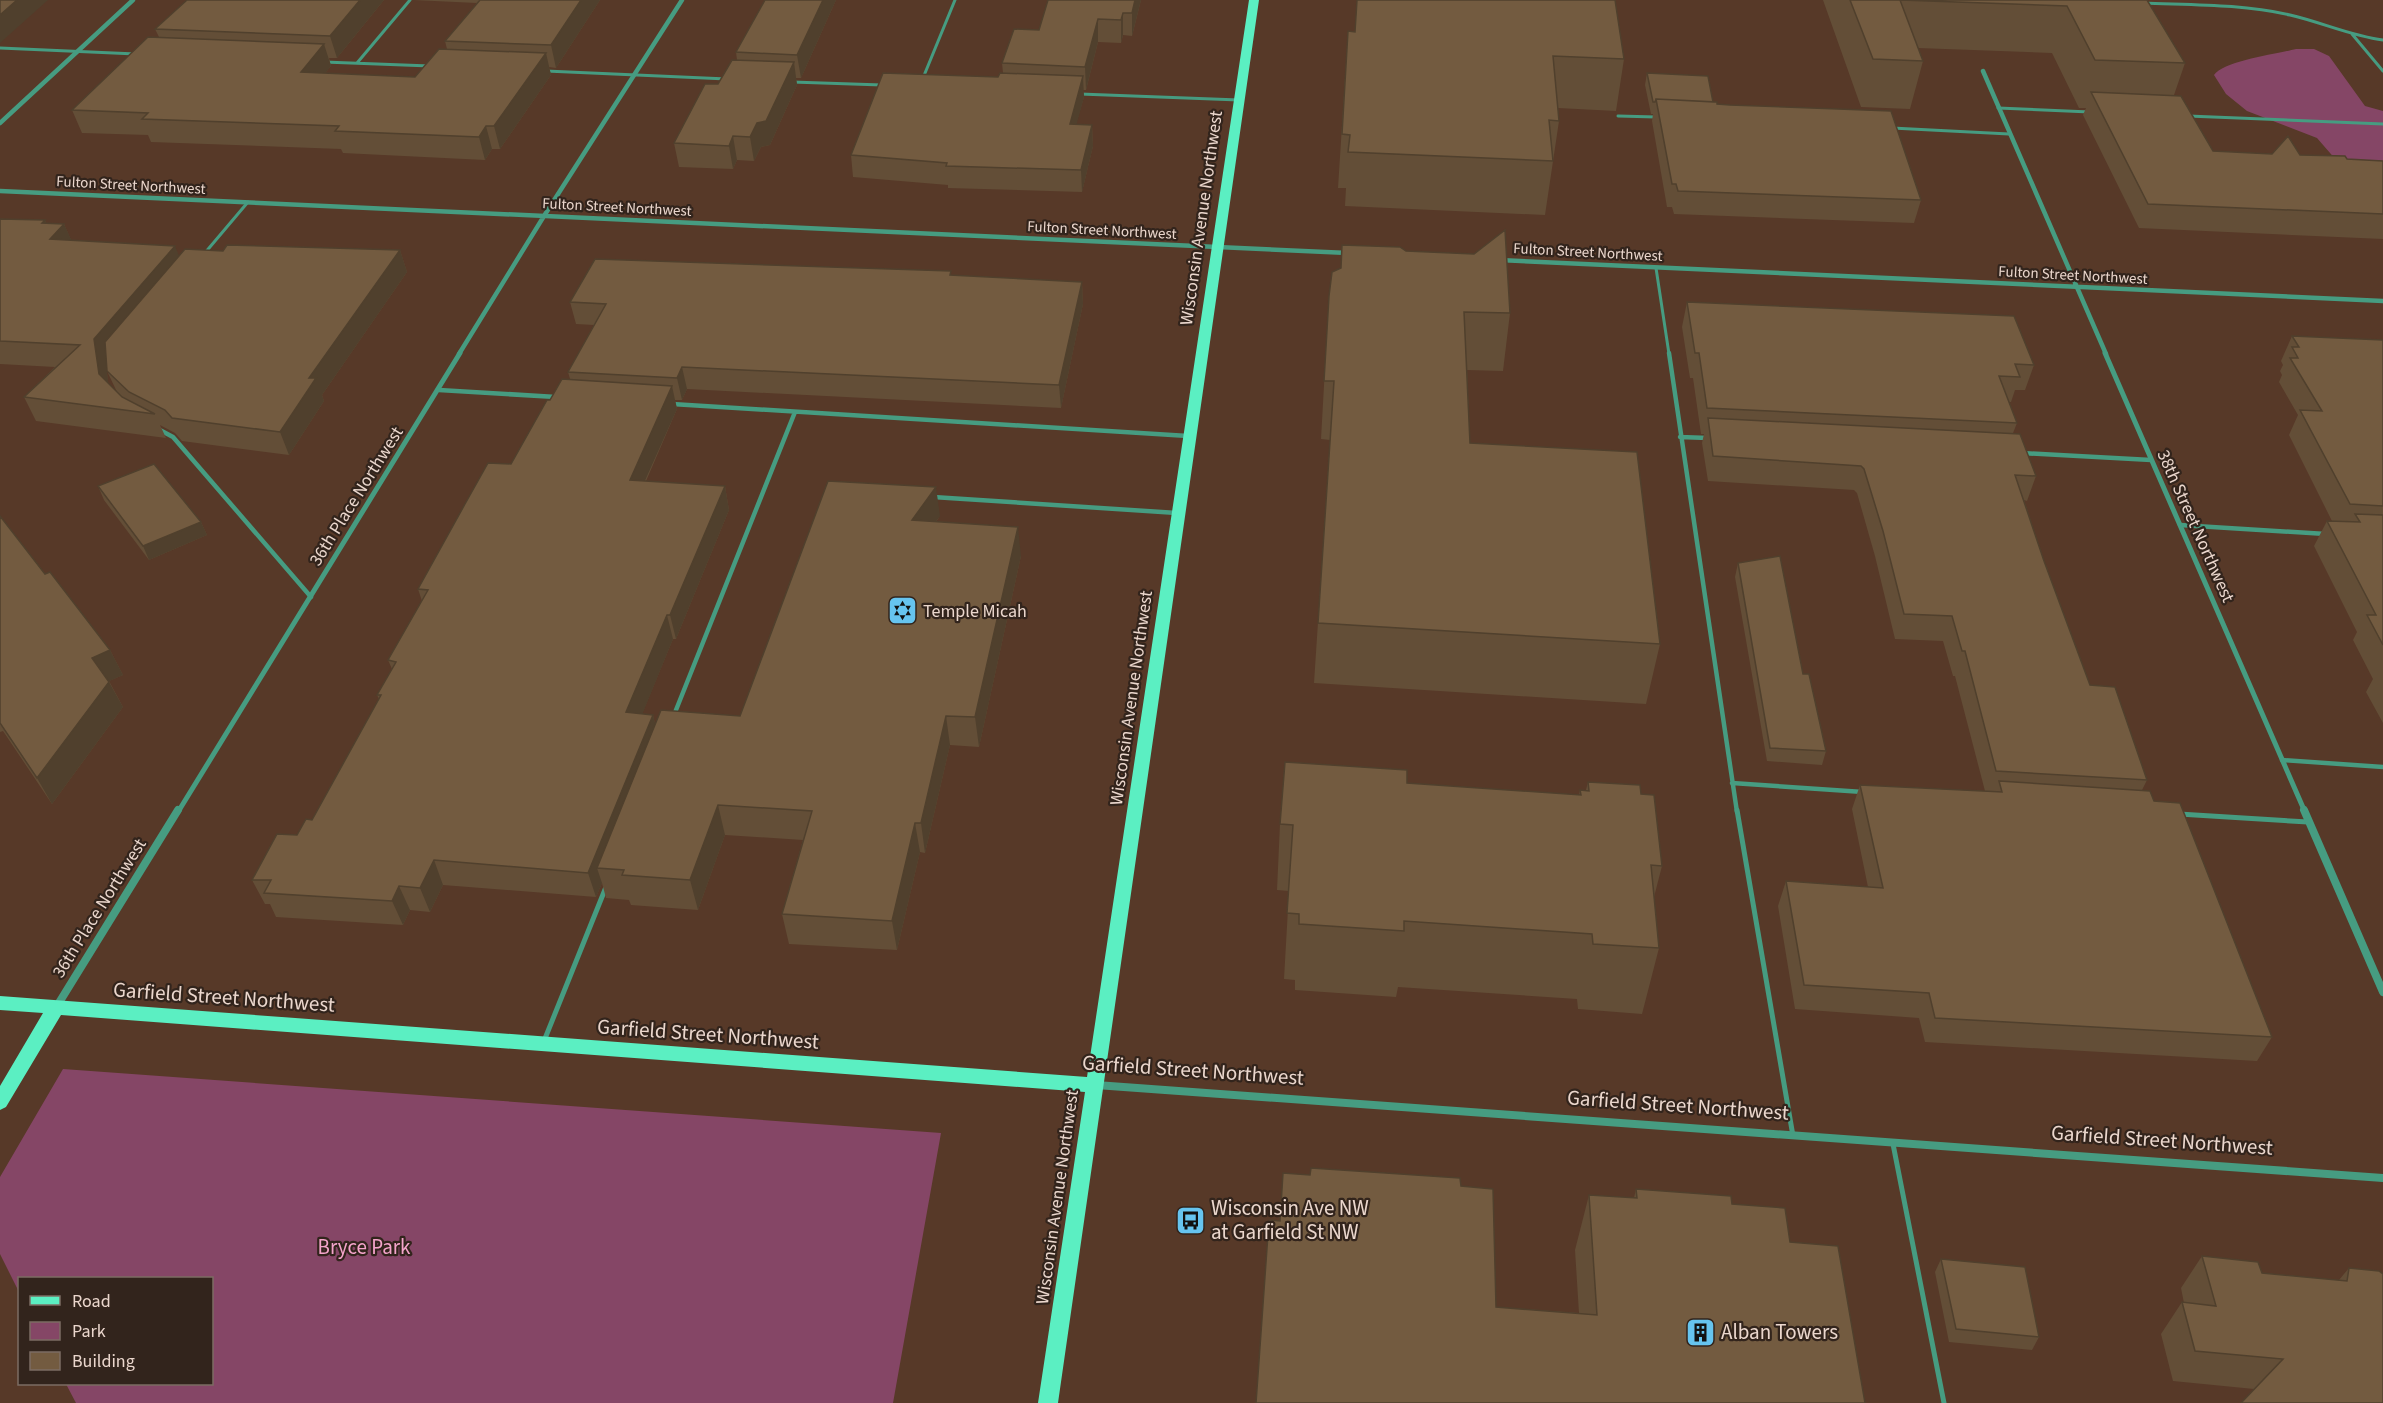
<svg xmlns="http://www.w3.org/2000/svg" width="2383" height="1403" viewBox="0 0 2383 1403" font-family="'Source Sans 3',sans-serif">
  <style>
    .green { fill: #854666 }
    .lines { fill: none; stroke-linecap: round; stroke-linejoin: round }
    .service-far2 { stroke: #469c81; stroke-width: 3 }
    .service-far1 { stroke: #469c81; stroke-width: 4.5 }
    .service { stroke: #469c81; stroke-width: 5 }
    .minor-far2 { stroke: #469c81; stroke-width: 4.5 }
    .minor-far1 { stroke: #469c81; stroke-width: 5 }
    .minor { stroke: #469c81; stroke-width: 8 }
    .primary { fill: #5befc2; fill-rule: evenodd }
    .wall { fill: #634e37; fill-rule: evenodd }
    .shaded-wall { fill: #50402d }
    .building { fill: #735b40; stroke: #50402d; stroke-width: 1.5 }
    .labels { text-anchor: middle; stroke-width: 4.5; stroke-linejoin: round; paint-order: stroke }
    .far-street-label { font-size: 15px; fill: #ebd7cd; stroke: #32241c }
    .street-label { font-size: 18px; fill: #ebd7cd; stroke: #32241c }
    .poi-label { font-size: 18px; fill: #ebd7cd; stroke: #32241c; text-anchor: start }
    .near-street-label { font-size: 21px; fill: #ebd7cd; stroke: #32241c }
    .near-poi-label { font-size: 21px; fill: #ebd7cd; stroke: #32241c; text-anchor: start }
    .near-park-label { font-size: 21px; fill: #f5a4cb; stroke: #32241c }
  </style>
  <rect width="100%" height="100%" fill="#573928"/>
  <path class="green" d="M2296 49H2314L2329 56 2365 106 2383 111V181L2350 176 2317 138 2247 111 2226 94 2214 75C2224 61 2277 54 2296 49Z
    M63 1069 941 1133 893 1403H76L66 1384H212V1278H20L19 1292 0 1254V1177Z"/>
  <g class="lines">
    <path class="service-far2" d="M2143 3C2192 5 2242 4 2290 15 2321 22 2351 36 2383 40
      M2352 34 2383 71
      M0 48 136 54
      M324 62 430 66
      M357 63 410 0
      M546 71 727 79
      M923 78 955 0
      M792 82 882 85
      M1080 94 1239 100
      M1998 108 2090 112
      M1618 116 1656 117
      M2188 116 2383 124
      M1892 128 2009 134
      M204 254 248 202
      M1656 268 1669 354"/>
    <path class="service-far1" d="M1669 353 1737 812
      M439 390 556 397
      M672 404 1188 436
      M158 429 173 437 311 597
      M1680 437 1708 438
      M2022 453 2151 460
      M933 497 1177 513
      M2180 525 2326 534
      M674 715 795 412
      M2282 760 2383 767
      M1732 783 1863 792"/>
    <path class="service" d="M1737 810 1793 1136
      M2179 814 2308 822
      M544 1041 606 887
      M1893 1144 1944 1403"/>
    <path class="minor-far2" d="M1983 71 2106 354
      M0 123 133 0
      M0 191 1348 253
      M1499 260 2383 301
      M459 354 544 216 682 0"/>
    <path class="minor-far1" d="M2105 353 2305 812
      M178 812 460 353"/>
    <path class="minor" d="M2304 810 2383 992
      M57 1006 178 810
      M1096 1085 2383 1178"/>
    <path class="primary" d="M1249 0H1259L1058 1403H1038L1085 1092 61 1015 6 1107 0 1110V1086L43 1013 0 1010V996L1087 1077Z"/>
  </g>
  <path class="wall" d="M187 0H384L337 58H329L331 66 325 73 415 77 447 49 445 41 477 3 413 0H600L556 68 549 67 551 75 500 149H492L485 160 343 153 341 149 151 142 148 135 82 133 72 110 159 37 155 29Z
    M765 0H836L801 78H796L797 85 770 145 761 147 754 161 737 160 733 169 679 167 674 143 737 60 736 52Z
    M1048 0H1141L1132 36 1123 35 1121 43 1098 42 1086 90H1083L1084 97 1076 124 1092 125 1093 146 1082 192 948 188V185L853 177 851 155 998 77 1003 73 1002 63 1039 30Z
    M1823 0H2147L2185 63 2174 95 2213 151 2300 155 2347 159 2383 161V239L2139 228 2083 115 2086 108H2079L2052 53 1918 48 1923 61 1910 109 1861 107Z
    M1348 31 1624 59 1616 111 1558 108 1559 121 1545 215 1345 206 1346 188H1338Z
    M1647 73 1713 102 1921 200 1914 223 1674 214 1672 207H1667L1652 121 1653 114H1651L1645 85Z
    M0 219 45 220 46 223 64 224 71 240 179 256 223 251 400 250 407 272 322 395 324 401 289 455 182 441 175 433 160 425 166 438 36 421 24 397 55 367 0 364ZM106 362 107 371 117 392 108 383 106 363Z
    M1342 245 1406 251 1510 313 1503 371 1467 370 1470 443 1660 644 1646 704 1314 683 1330 440 1321 439 1329 296 1341 268Z
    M952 275 1082 282 1083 304 1061 408 687 389 682 400H675L677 409 646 481 725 486 729 510 676 639H673L642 714 653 715 655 724 740 716 940 516 936 522 1021 556 979 747 950 745 925 853 920 852 897 950 789 944 782 914 803 840 725 835 698 910 631 905 629 900 606 898 602 883 596 897 443 885 430 912 410 910 403 925 276 917 270 904H265L252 880 312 820 379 699 377 695 392 669 388 660 422 601 418 589 511 464 550 400 570 379 568 372 594 325 576 324 570 302Z
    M1687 302 2034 365 2025 390H2015L2011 402H2009L2017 423 2013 433 2036 476 2027 501 2024 500 2044 561 2090 685 2147 780 2142 790 2154 801 2272 1037 2257 1061 1925 1042 1919 1018 1795 1009 1778 906 1786 881 1868 887 1852 809 1860 785 1985 791 1955 676H1953L1943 641 1895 639 1875 556 1857 493 1854 490 1708 481 1702 443 1704 434H1701L1693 378H1690L1682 327Z
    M2292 336 2383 340V723L2366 692 2373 679 2353 640 2357 632 2314 546 2327 521H2332L2289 435 2298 415 2279 382 2282 375 2280 371 2283 365 2281 361Z
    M98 486 201 522 207 535 149 560 104 500Z
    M0 516 45 574 110 650 123 675 109 681 123 707 52 804 3 731 0 732Z
    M1738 563 1803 674 1826 751 1822 765 1767 761 1735 577Z
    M1588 782 1641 794 1662 866 1654 897 1659 948 1642 1014 1578 1009 1577 999 1398 987 1396 997 1295 990V980L1284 979 1289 891 1277 890 1280 824 1407 783 1579 795 1580 790H1586Z
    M1461 1186 1496 1307 1579 1313 1575 1250 1589 1195 1634 1198 1636 1189 1732 1204 1790 1242 1865 1403H1256L1280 1221Z
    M2202 1256 2262 1273 2339 1280 2349 1268 2379 1271 2254 1389 2173 1381 2161 1334 2182 1302 2184 1303 2181 1288Z
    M1941 1259 2039 1337 2032 1350 1949 1342 1935 1272Z"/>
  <path class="shaded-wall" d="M17 0H48L0 43V15Z
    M360 0H384L337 58 330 36Z
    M581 0H600L556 68 551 45Z
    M823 0H836L801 78 797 55Z
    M1135 0H1141L1132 36V13Z
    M1123 13V35L1121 43V20Z
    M1098 19V42L1086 90 1085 67Z
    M324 44 331 66 308 94 301 72Z
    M546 53 551 75 500 149 494 126Z
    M794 62 797 85 770 145 761 147 754 161 750 137 757 123Z
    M1083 76 1084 97 1071 145 1070 124Z
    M1092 125 1093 146 1082 192 1081 170Z
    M486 126 492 149 485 160 479 137Z
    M733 136 737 160 733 169 729 146Z
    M45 220 52 237 64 224 75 248 53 247 42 223Z
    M175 246 185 270 106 363 110 398 99 374 94 339Z
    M400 250 407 272 322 395 324 401 289 455 280 432 309 378Z
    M1082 282 1083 304 1061 408 1059 385Z
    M682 367 687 389 682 400 677 378Z
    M672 386 677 409 635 503 630 480Z
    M725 486 729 510 676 639 670 615Z
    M936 487 940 516 916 549 912 520Z
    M201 522 207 535 149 560 143 546Z
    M1018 527 1021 556 979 747 975 717Z
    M667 615 673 639 633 737 626 712Z
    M110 650 123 675 105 683 92 658Z
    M109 682 123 707 52 804 37 778Z
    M653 715 659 739 597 868 602 883 596 897 588 873Z
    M946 716 950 745 925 853 921 823Z
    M718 805 725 835 698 910 690 880Z
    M915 823 920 852 897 950 892 921Z
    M434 860 443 885 430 912 420 888Z
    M399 886 410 910 403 925 392 901Z"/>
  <path class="building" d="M0 0H17L0 15Z
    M187 0H360L330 36 155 29Z
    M480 0H581L551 45 445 41Z
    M765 0H823L797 55 736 52Z
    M1048 0H1135L1132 13H1123L1121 20 1098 19 1085 67 1002 63 1014 29 1039 30Z
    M1357 0H1615L1624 59 1553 56 1559 121 1549 120 1553 161 1348 152 1350 135 1342 134 1348 31 1355 32Z
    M1850 0H2147L2185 63 2095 60 2067 6 1900 0 1923 61 1873 59Z
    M148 37 324 44 301 72 415 77 439 49 546 53 494 126H486L479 137 335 131 339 126 142 119 148 113 72 110Z
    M732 60 794 62 766 121 757 123 750 137 733 136 729 146 674 143 705 84H718Z
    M883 73 998 77 1000 73 1083 76 1070 124 1092 125 1081 170 946 166 947 163 851 155Z
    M1647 73 1708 76 1713 102 1656 99 1655 102H1653Z
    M2091 92 2181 96 2213 151 2272 154 2288 136 2300 155 2345 156 2347 159 2383 161V214L2148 204Z
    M1656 99 1717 102V104L1730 105 1891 111 1921 200 1678 191 1676 184H1672Z
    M0 219 45 220 42 223 64 224 50 239 175 246 94 339 99 374 122 397 155 414 24 397 80 345 0 341Z
    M1505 230 1510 313 1464 312 1470 443 1637 452 1660 644 1318 623 1334 381H1324L1329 296 1332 272 1341 268 1342 245 1400 247 1406 251 1474 254Z
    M227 245 400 250 309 378H316L280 432 172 418 165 410 129 392 107 371 105 342 185 249 223 251Z
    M595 259 951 271 950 275 1082 282 1059 385 682 367 677 378 568 372 606 304 570 302Z
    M1687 302 2014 316 2034 365 2015 364 2020 377 1999 376 2017 423 1707 408 1699 353H1695Z
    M2292 336 2383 340V506L2350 504 2300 410 2322 411 2290 358H2298L2292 347H2299Z
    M562 379 672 386 630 480 725 486 670 615H667L626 712 653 715 588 873 434 860 420 888 399 886 392 901 264 893 271 880H252L277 834 297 835 306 819 312 820 381 695H377L396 662 388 660 428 590 418 589 465 504 488 463 511 464 547 400H550Z
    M1708 418 2020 434 2036 476 2015 475 2044 561 2090 685 2115 687 2147 780 1996 771 1965 651H1962L1952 616 1904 614 1883 531 1864 469 1861 466 1713 456Z
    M154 464 201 522 143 546 98 486Z
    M828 481 936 487 912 520 1018 527 975 717 946 716 921 823H915L892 921 782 914 812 811 718 805 690 880 622 875 624 870 597 868 661 710 740 716Z
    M2355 514 2383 515V645L2367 615H2376L2327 521 2360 522Z
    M0 516 45 574 50 572 110 650 92 658 109 682 37 778 0 723Z
    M1780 556 1803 674H1809L1826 751 1770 748 1738 563Z
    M1285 762 1407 770V783L1581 795 1580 790 1589 791 1588 782 1640 785 1641 794 1654 795 1662 866 1651 865 1659 948 1593 944 1592 934 1404 921V931L1299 924V914L1287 913 1293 825 1280 824Z
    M1999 781 2150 791 2154 801 2180 803 2272 1037 1935 1018 1929 993 1804 985 1786 881 1883 888 1860 785 2002 792Z
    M1311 1168 1460 1178 1461 1186 1493 1189 1496 1307 1597 1315 1589 1195 1637 1198 1636 1189 1731 1196 1732 1204 1785 1208 1790 1242 1838 1246 1865 1403H1256L1269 1220 1280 1221 1283 1173 1310 1175Z
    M2202 1256 2258 1262 2262 1273 2347 1281 2349 1268 2379 1271 2383 1274V1403H2241L2283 1359 2195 1351 2182 1302 2216 1306Z
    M1941 1259 2025 1267 2039 1337 1956 1329Z"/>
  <defs>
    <symbol id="synagogue-square" viewBox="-11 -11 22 22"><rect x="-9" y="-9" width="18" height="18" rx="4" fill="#66c4ef" stroke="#32241c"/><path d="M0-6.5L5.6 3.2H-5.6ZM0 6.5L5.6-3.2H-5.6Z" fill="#111"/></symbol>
    <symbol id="bus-square" viewBox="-11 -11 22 22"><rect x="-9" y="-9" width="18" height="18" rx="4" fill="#66c4ef" stroke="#32241c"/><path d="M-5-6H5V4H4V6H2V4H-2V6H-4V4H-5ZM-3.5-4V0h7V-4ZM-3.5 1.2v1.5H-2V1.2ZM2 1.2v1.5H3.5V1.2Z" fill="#111"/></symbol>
    <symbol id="building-square" viewBox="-11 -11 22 22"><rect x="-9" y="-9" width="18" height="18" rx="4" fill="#66c4ef" stroke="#32241c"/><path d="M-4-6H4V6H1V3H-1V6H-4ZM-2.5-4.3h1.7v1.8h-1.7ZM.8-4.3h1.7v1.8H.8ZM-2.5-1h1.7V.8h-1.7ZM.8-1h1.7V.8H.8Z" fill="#111"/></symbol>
  </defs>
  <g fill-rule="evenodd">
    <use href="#synagogue-square" x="886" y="594" width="33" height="33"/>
    <use href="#bus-square" x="1174" y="1204" width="33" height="33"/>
    <use href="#building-square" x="1684" y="1316" width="33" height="33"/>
  </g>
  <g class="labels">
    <g class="far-street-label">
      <text transform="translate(131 185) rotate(3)" y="5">Fulton Street Northwest</text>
      <text transform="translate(617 207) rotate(3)" y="5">Fulton Street Northwest</text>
      <text transform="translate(1102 230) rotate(3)" y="5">Fulton Street Northwest</text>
      <text transform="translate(1588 252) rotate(3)" y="5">Fulton Street Northwest</text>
      <text transform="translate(2073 275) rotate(3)" y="5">Fulton Street Northwest</text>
    </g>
    <g class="street-label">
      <text transform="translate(1201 218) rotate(-82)" y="6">Wisconsin Avenue Northwest</text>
      <text transform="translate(356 496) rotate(-58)" y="6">36th Place Northwest</text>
      <text transform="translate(2196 526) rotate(66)" y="6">38th Street Northwest</text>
      <text transform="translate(1131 698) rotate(-82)" y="6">Wisconsin Avenue Northwest</text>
      <text transform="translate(99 908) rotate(-58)" y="6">36th Place Northwest</text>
      <text transform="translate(1057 1197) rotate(-82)" y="6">Wisconsin Avenue Northwest</text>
    </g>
    <g class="poi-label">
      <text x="923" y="617">Temple Micah</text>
    </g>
    <g class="near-street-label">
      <text transform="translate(224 997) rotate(4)" y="7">Garfield Street Northwest</text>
      <text transform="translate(708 1034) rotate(4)" y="7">Garfield Street Northwest</text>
      <text transform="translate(1193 1070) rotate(4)" y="7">Garfield Street Northwest</text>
      <text transform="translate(1678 1105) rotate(4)" y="7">Garfield Street Northwest</text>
      <text transform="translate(2162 1140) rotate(4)" y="7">Garfield Street Northwest</text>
    </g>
    <g class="near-poi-label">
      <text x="1211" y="1215">Wisconsin Ave NW<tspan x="1211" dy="24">at Garfield St NW</tspan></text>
      <text x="1721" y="1339">Alban Towers</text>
    </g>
    <g class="near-park-label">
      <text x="364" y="1254">Bryce Park</text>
    </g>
  </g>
  <rect x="18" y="1277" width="195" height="108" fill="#32241c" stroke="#7c6c63" stroke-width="1.5"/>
  <rect x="30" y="1296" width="30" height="9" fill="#5befc2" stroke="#7c6c63" stroke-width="1.5"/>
  <text x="72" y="1307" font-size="18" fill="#ebd7cd">Road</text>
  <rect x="30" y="1322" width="30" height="18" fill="#854666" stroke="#7c6c63" stroke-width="1.5"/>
  <text x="72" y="1337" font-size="18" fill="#ebd7cd">Park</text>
  <rect x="30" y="1352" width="30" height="18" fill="#735b40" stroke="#7c6c63" stroke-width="1.5"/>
  <text x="72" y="1367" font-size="18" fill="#ebd7cd">Building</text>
</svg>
